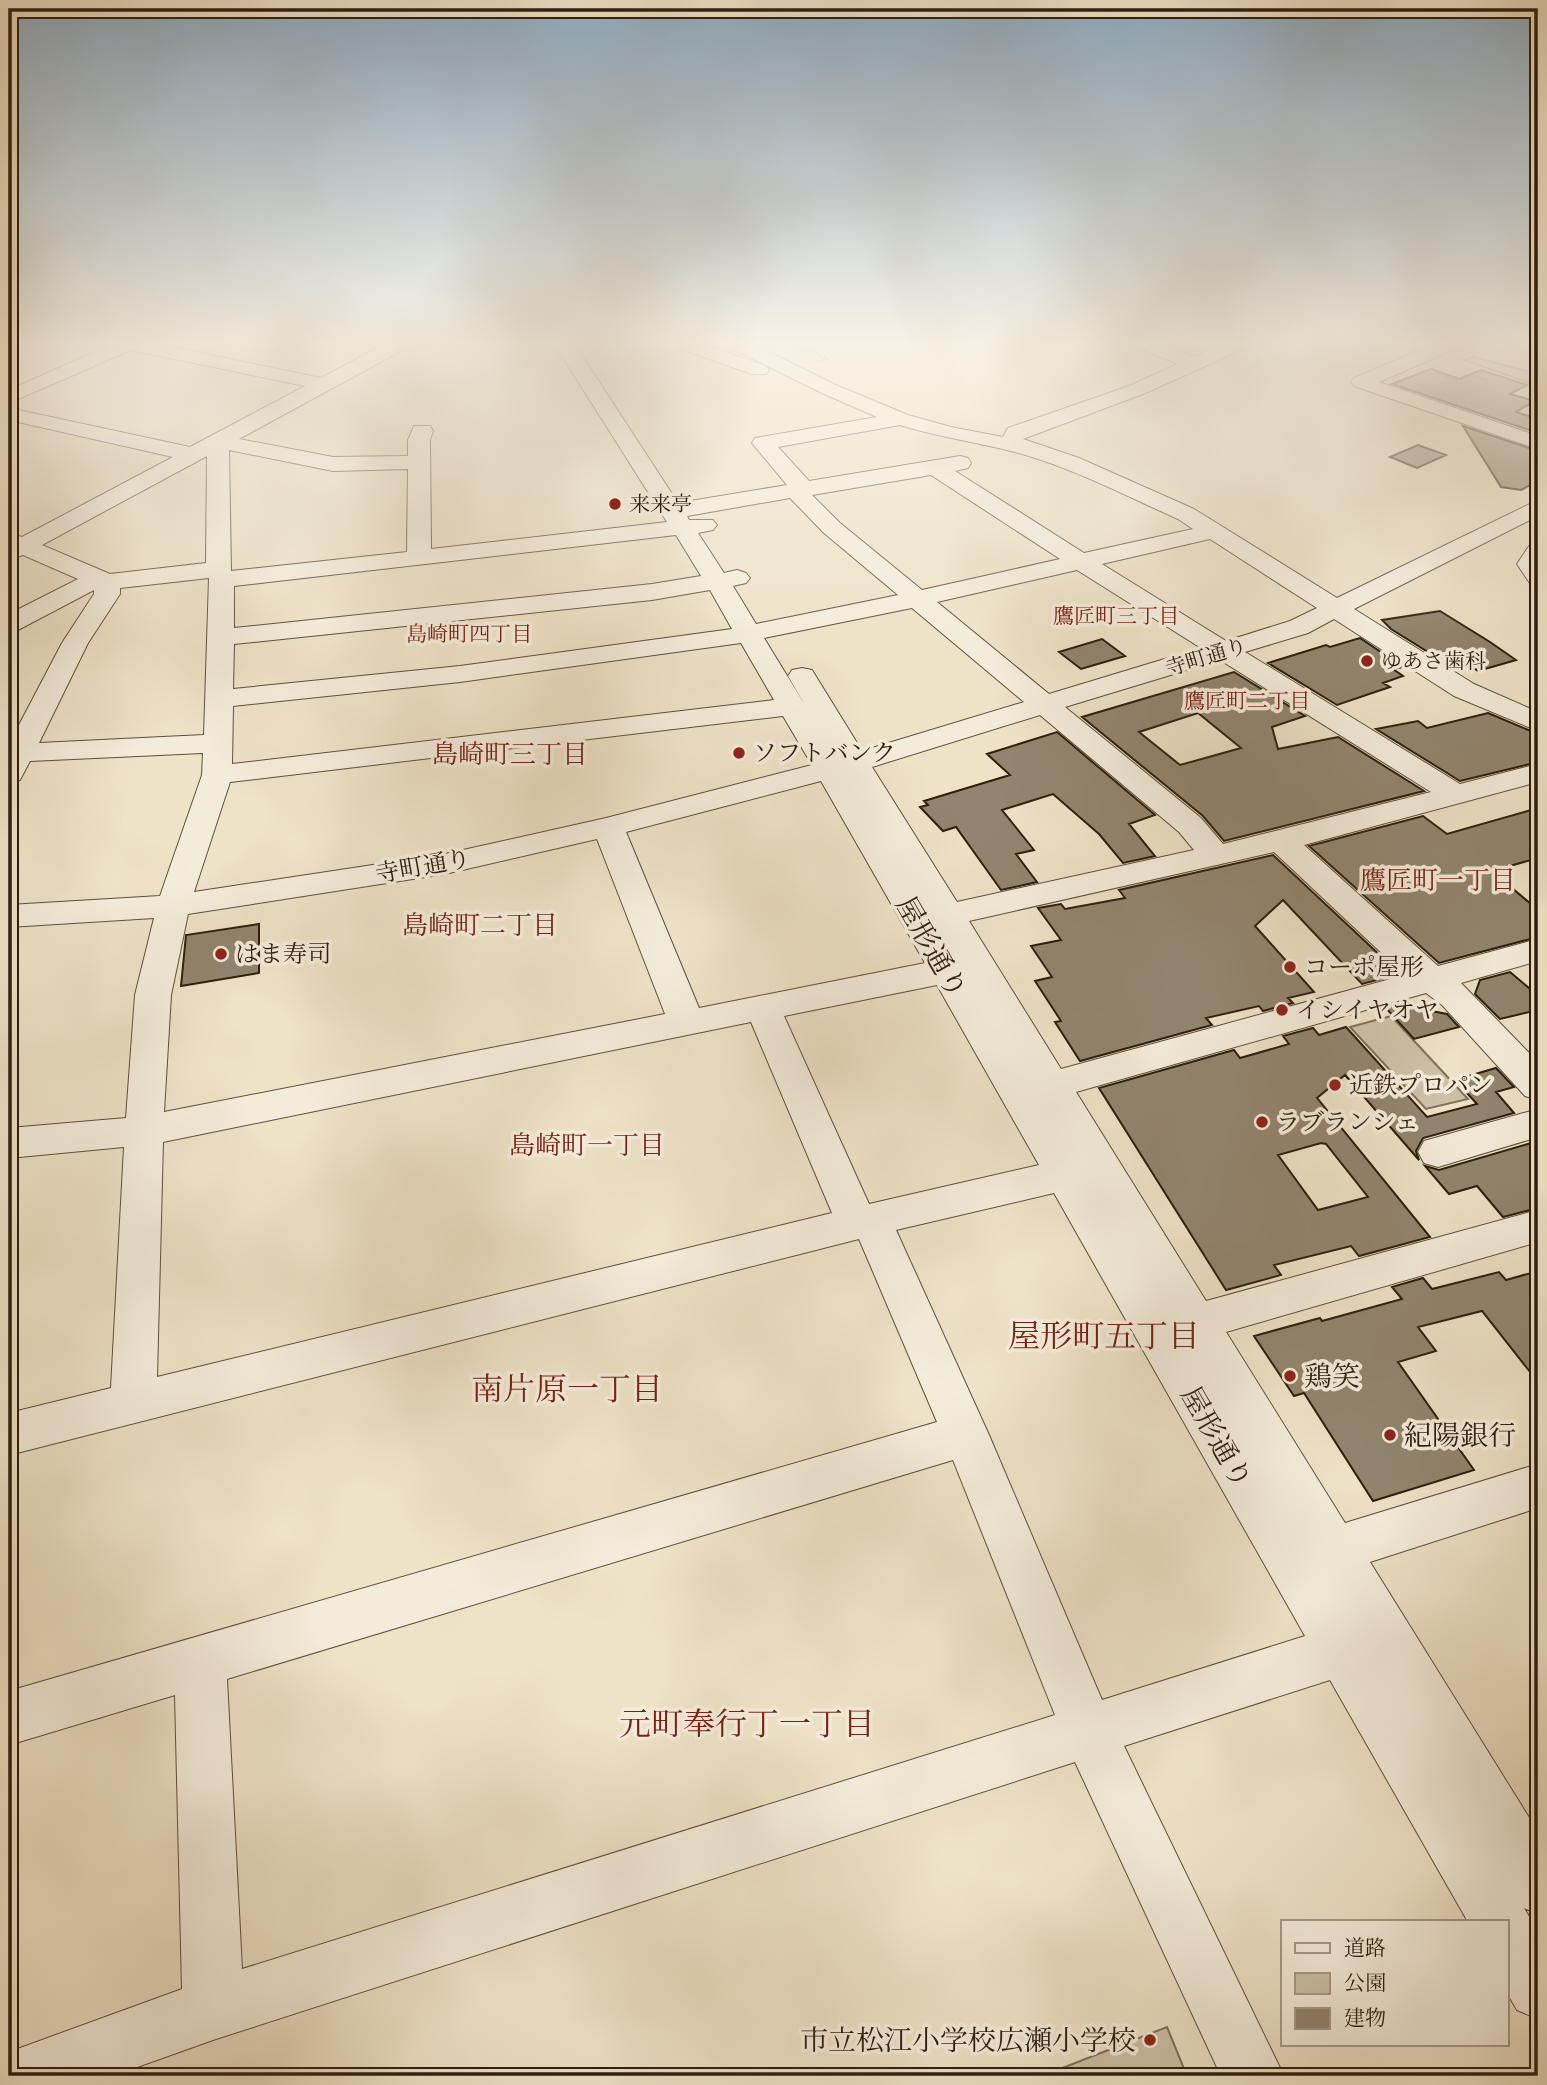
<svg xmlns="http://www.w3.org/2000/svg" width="1547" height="2085" viewBox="0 0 1547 2085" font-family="'IM FELL Double Pica','Noto Serif JP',serif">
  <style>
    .green { fill: #cdc1a8; stroke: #7e705b; stroke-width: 2 }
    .building { fill: #92846e; stroke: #2e1e0e; stroke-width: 2; fill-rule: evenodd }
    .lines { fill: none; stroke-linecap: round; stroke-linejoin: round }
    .minor-casing { stroke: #5e4f3c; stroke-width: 2 }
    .path { stroke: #2e1e0e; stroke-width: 2.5; stroke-dasharray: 1 2; stroke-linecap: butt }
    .minor { fill: #f4ecdb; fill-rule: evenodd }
    .poi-dot { fill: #8f2418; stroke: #f4ecdb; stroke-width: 2.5 }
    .labels { text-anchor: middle; stroke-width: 7; stroke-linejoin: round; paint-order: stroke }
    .far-poi-label { font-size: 21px; fill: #2e1e0e; stroke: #f4ecdb; text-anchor: start }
    .far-neighbourhood-label { font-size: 21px; fill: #7a1f14; stroke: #f4ecdb }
    .far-street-label { font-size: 21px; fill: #2e1e0e; stroke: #f4ecdb }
    .poi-label { font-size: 24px; fill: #2e1e0e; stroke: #f4ecdb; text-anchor: start }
    .street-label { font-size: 24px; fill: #2e1e0e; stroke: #f4ecdb }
    .neighbourhood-label { font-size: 26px; fill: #7a1f14; stroke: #f4ecdb }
    .near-street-label { font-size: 28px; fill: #2e1e0e; stroke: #f4ecdb }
    .near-poi-label { font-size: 28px; fill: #2e1e0e; stroke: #f4ecdb; text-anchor: start }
    .near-neighbourhood-label { font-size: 32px; fill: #7a1f14; stroke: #f4ecdb }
  </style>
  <rect width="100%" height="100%" fill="#eee2c7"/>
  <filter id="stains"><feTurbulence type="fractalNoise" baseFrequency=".00286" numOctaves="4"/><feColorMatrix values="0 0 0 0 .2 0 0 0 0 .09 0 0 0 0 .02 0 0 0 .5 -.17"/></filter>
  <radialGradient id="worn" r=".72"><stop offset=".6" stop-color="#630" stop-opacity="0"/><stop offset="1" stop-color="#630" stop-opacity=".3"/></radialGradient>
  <path class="green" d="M1473 357 1538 374V386L1464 360Z
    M1391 1016 1468 1099 1426 1109 1350 1027Z
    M1167 2027 1187 2076H1042Z"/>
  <path class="building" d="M1431 369 1460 379 1481 370 1527 385 1510 394 1535 401 1516 412 1538 419V433L1392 384Z
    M1463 426 1538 451V481L1521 490 1501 487Z
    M1418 445 1446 455 1417 468 1390 457Z
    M1440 611 1490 642 1516 660 1478 671 1450 653 1436 657 1391 629 1382 620Z
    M1360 638 1403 667 1393 669 1403 676 1383 683 1390 687 1337 705 1268 663 1326 645 1330 647Z
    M1102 639 1125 656 1081 669 1059 652Z
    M1234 672 1305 716 1272 727 1278 749 1338 737 1424 791 1224 841 1203 816 1082 717ZM1198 713 1241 748 1180 765 1139 732Z
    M1488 713 1538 734V762L1460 781 1376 729 1418 721 1427 728Z
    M1057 732 1155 815 1129 824 1155 856 1123 863 1099 834 1053 794 1002 810 1034 850 1016 854 1037 882 1001 890 956 827 943 831 920 807 928 805 924 801 1010 775 987 754Z
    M1538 808V858L1492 871 1538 910V937L1439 963 1309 846 1423 816 1447 834Z
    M1273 855 1400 974 1362 984 1283 900 1255 926 1314 992 1288 998 1293 1003 1263 1011 1259 1006 1206 1018 1212 1025 1080 1061 1055 1022 1061 1021 1035 981 1052 977 1031 946 1061 940 1038 908 1061 904 1065 909 1125 898 1119 890Z
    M259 924V973L181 986 186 935Z
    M1510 972 1529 988 1538 985V1010L1500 1019 1475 994 1480 980Z
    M1395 1004 1447 1014 1459 1027 1414 1039 1385 1007Z
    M1346 1027 1427 1117 1477 1104 1455 1080 1496 1068 1514 1087 1496 1092 1514 1113 1423 1138 1416 1151 1419 1160 1345 1075 1317 1098 1430 1237 1359 1256 1351 1246 1274 1265 1281 1275 1226 1290 1099 1088 1234 1050 1240 1058 1289 1044 1283 1036 1313 1028 1319 1035ZM1321 1143 1326 1144 1368 1197 1318 1210 1278 1155Z
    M1538 1141V1208L1503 1217 1477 1186 1449 1194 1425 1166 1439 1170Z
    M1538 1271V1382L1482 1311 1418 1327 1436 1351 1398 1362 1474 1470 1373 1501 1304 1393 1294 1396 1254 1336 1320 1318 1322 1321 1402 1299 1392 1287 1423 1278 1432 1289 1499 1272 1506 1280Z"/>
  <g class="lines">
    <defs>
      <path id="minor" d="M9 342H37L34 346 9 351Z
        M111 342H148L321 378 389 342H413L410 346 239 439 333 457 408 456V440L414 426H430L433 431 430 440 431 549 667 522 553 342H573L678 503 787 485 752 443 755 438 877 417 824 394 727 346 724 342H749L838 386 908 415 951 427 1003 437 1008 428 1129 386 1178 364 1133 346 1130 342H1157L1194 357 1227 342H1253L1250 346 1143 394 1023 439 1079 458 1194 509 1337 598 1538 500V516L1354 609 1474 684 1538 712V731L1454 696 1334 619 1308 633 1245 652 1460 784 1538 764V782L1304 845 1438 966 1538 939V961L1461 983 1538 1062V1100L1525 1096 1442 1005 1426 993 1076 1092 1206 1301 1538 1210V1242L1226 1332 1345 1523 1538 1464V1508L1370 1562 1538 1832V1914L1524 1908 1538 1932V2019L1517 2010 1507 1993V1922H1468L1330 1680 1124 1746 1284 2076H1221L1075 1762 213 2040 112 2076H9V2052L182 1989 175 1695 9 1745V1691L937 1422 859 1239 9 1455V1413L111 1388 124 1147 9 1158V1128L126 1118 135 995 154 918 9 927V905L160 896 202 775 203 753 30 761 20 780 9 783V744L62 643 94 594V590L18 630 9 632V614L78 579 23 555 9 560V533L22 537 173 457 9 420V408L190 447 305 386 131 350 9 403V390L113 344ZM900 425C938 437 977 442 1015 452 1071 467 1124 495 1178 519L1193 529 1084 553 955 471 968 468 971 463 968 458 960 456 809 481 778 447ZM229 450 333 471 408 469 407 552 231 571ZM207 456 206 563 110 574 42 545ZM931 475 1060 559 922 590 840 523 812 495ZM790 498 824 533 898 595 756 624 733 586 746 583 750 578 746 573 737 570 724 573 698 533 713 530 717 525 713 520H689L687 516ZM676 535 701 576 652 584 234 628V586ZM1210 539 1317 608 1290 621 1226 641 1102 564ZM1077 570 1201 648 1049 694 937 602ZM209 578 204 735 39 743 88 643 120 594V588ZM710 590 732 629 460 666 233 689 234 644 652 600ZM912 608 1024 702 862 751 812 670 802 668 792 670 788 676 805 705 764 638ZM741 643 774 700 232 764 233 706 460 682ZM1220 660 1431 792 1223 844 1201 818 1065 707ZM1040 715 1179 832 1194 850 957 902 872 767ZM783 716 812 765 606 818 445 854 194 892 230 782ZM821 781 925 963 699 1008 626 832ZM597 839 665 1014 164 1112 171 995 188 914 445 874ZM1274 852 1405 975 1061 1069 969 921ZM937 985 1039 1165 869 1204 784 1016ZM751 1022 832 1213 157 1377 163 1142ZM1054 1193 1305 1636 1102 1700 989 1435 896 1230ZM953 1460 1055 1715 242 1969 227 1679Z
        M669 342H697L766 366 769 370 766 374H752L672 346Z
        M1439 342H1465L1462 346 1379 382 1538 436V449L1354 386 1351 382 1354 378Z
        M1538 544V585L1529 582 1517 564 1529 546Z
        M1538 1109V1137L1438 1167 1424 1163 1418 1152 1424 1141Z"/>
    </defs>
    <use href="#minor" class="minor-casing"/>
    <path class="path" d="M788 342 828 359 817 362
      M1436 373 1456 380 1468 374 1489 381"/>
    <use href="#minor" class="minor"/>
  </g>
  <linearGradient id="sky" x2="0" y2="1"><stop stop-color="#90acc2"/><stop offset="0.54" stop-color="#f7f2e6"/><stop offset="1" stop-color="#f7f2e6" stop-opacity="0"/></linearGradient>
  <rect width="1547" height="634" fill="url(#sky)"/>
  <g class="poi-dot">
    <circle cx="615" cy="504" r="7"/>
    <circle cx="1367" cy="661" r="7"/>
    <circle cx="739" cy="753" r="7"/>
    <circle cx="221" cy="954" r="7"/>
    <circle cx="1290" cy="967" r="7"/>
    <circle cx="1282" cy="1010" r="7"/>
    <circle cx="1335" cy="1085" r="7"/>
    <circle cx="1262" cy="1122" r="7"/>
    <circle cx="1290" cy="1376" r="7"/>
    <circle cx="1390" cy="1435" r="7"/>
    <circle cx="1150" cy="2040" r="7"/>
  </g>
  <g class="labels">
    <g class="far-poi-label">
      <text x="629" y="511">来来亭</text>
      <text x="1381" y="668">ゆあさ歯科</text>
    </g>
    <g class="far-neighbourhood-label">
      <text x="1116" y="623">鷹匠町三丁目</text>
      <text x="469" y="641">島崎町四丁目</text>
      <text x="1247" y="708">鷹匠町二丁目</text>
    </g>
    <g class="far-street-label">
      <text transform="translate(1206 657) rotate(-17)" y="7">寺町通り</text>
    </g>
    <g class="poi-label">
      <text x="753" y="761">ソフトバンク</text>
      <text x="235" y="962">はま寿司</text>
      <text x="1304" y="975">コーポ屋形</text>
      <text x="1296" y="1018">イシイヤオヤ</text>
      <text x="1349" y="1093">近鉄プロパン</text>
      <text x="1276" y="1130">ラブランシェ</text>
    </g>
    <g class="street-label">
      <text transform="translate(423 866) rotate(-10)" y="8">寺町通り</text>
    </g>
    <g class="neighbourhood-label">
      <text x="510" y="763">島崎町三丁目</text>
      <text x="1438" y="889">鷹匠町一丁目</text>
      <text x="480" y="934">島崎町二丁目</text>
      <text x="587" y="1154">島崎町一丁目</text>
    </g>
    <g class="near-street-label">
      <text transform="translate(932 947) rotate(60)" y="10">屋形通り</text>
      <text transform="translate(1217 1437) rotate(60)" y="10">屋形通り</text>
    </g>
    <g class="near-poi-label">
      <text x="1304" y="1386">鶏笑</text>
      <text x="1404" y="1445">紀陽銀行</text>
      <text x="1136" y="2050" text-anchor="end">市立松江小学校広瀬小学校</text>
    </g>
    <g class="near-neighbourhood-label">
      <text x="1104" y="1347">屋形町五丁目</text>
      <text x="567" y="1400">南片原一丁目</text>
      <text x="747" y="1735">元町奉行丁一丁目</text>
    </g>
  </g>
  <rect width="1547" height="2085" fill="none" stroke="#eee2c7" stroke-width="35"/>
  <rect x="10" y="10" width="1526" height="2064" fill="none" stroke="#2e1e0e" stroke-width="3.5"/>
  <rect x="18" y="18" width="1512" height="2050" fill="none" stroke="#2e1e0e" stroke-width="2"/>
  <rect x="1281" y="1920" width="228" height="126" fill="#f4ecdb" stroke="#a59a89" stroke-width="2"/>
  <rect x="1295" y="1943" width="35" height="10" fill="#f4ecdb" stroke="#a59a89" stroke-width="2"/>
  <text x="1344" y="1955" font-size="21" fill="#2e1e0e">道路</text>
  <rect x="1295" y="1973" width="35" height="21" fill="#cdc1a8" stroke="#a59a89" stroke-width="2"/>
  <text x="1344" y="1990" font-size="21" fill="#2e1e0e">公園</text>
  <rect x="1295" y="2008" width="35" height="21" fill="#92846e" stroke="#a59a89" stroke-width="2"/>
  <text x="1344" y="2025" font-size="21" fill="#2e1e0e">建物</text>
  <rect width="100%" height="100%" filter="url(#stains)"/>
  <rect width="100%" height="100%" fill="url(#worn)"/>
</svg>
